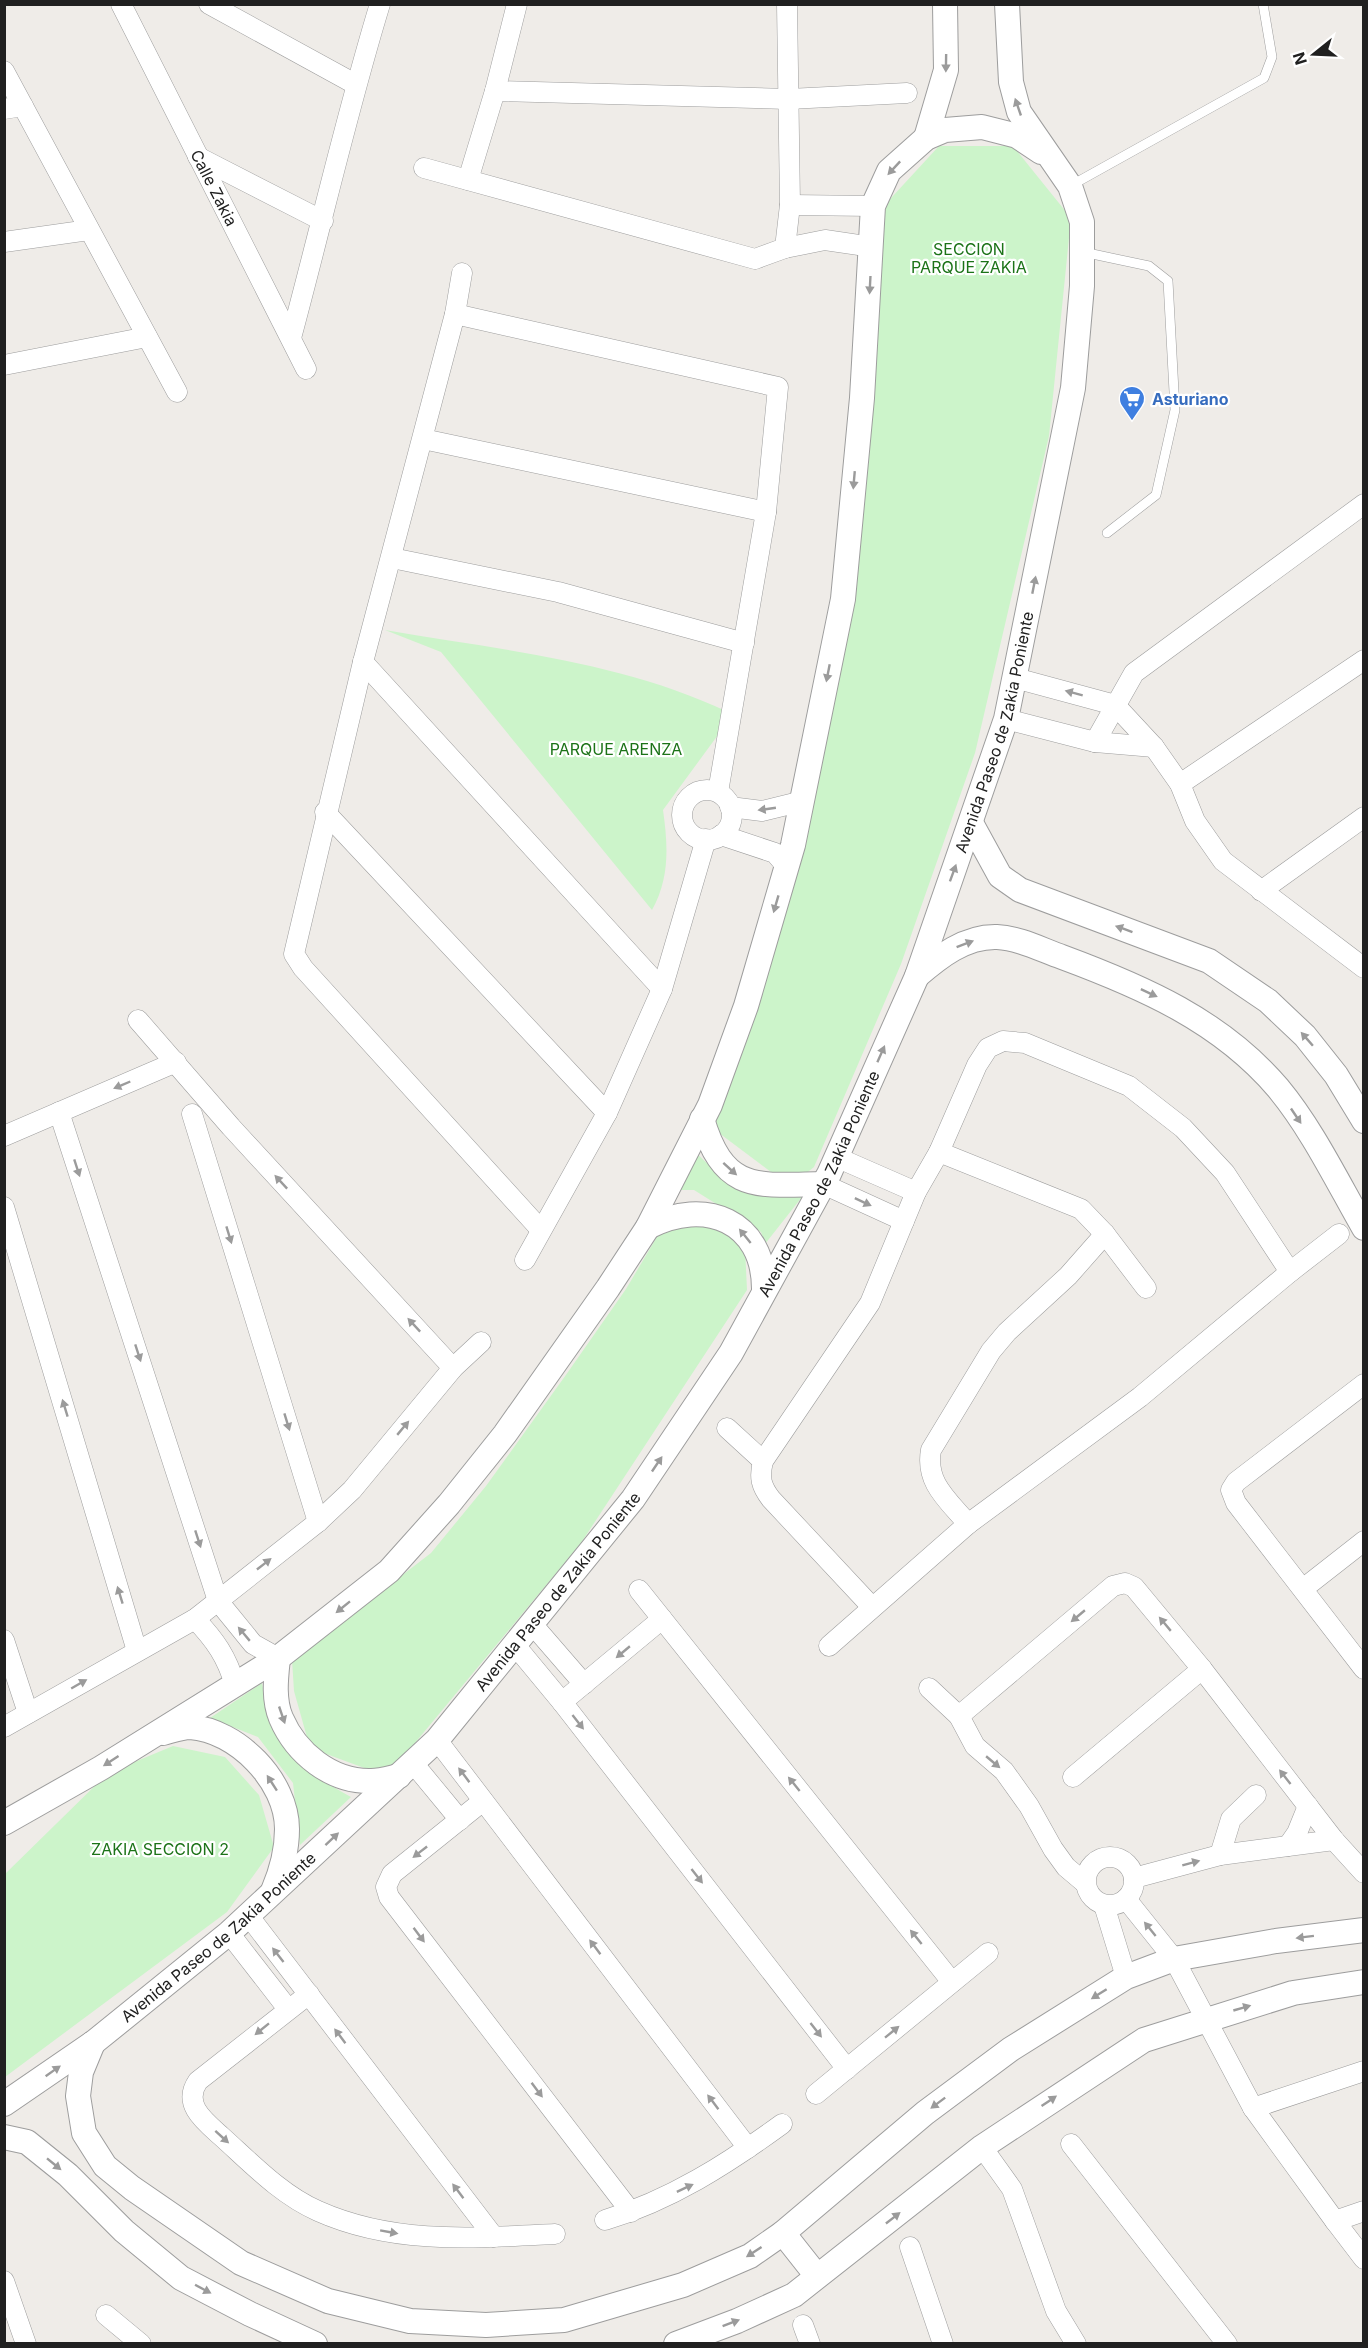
<svg xmlns="http://www.w3.org/2000/svg" width="1368" height="2348" viewBox="0 0 1368 2348" font-family="Inter,sans-serif">
  <style>
    .park { fill: #ccf4ca }
    .lines { fill: none; stroke-linecap: round; stroke-linejoin: round }
    .service-casing { stroke: #9d9d9d; stroke-width: 10 }
    .minor-casing { stroke: #9d9d9d; stroke-width: 21 }
    .tertiary-casing { stroke: #9d9d9d; stroke-width: 26 }
    .service { stroke: #fff; stroke-width: 9 }
    .minor { stroke: #fff; stroke-width: 20 }
    .tertiary { stroke: #fff; stroke-width: 24 }
    .oneway { fill: #9b9b9b }
    .labels { text-anchor: middle; stroke-width: 4.5; stroke-linejoin: round; paint-order: stroke }
    .street-label { font-size: 16px; fill: #202020; stroke: #fff }
    .park-label { font-size: 16px; fill: #1c7318; stroke: #fff }
    .shop-label { font-size: 16px; font-weight: bold; fill: #366cbe; stroke: #fff; text-anchor: start }
  </style>
  <rect width="100%" height="100%" fill="#efece8"/>
  <path class="park" d="M939 146H1013L1071 218 1049 436 975 753 901 964 814 1167 798 1180 779 1178 711 1127 855 594 880 210Z
    M385 630C500 650 621 661 728 712L726 724 663 810C668 845 670 878 652 910L441 652Z
    M692 1149C733 1188 757 1209 813 1183L765 1244 761 1232 694 1190H677Z
    M705 1220 745 1248 747 1290 581 1543 395 1767 367 1769 310 1748 294 1691 292 1660 431 1553 486 1486 568 1372 626 1289 664 1225Z
    M262 1683C265 1696 265 1713 271 1725 288 1759 318 1779 351 1797L300 1845 293 1783 258 1737 210 1718Z
    M173 1746 225 1757 259 1795 274 1847 227 1912 5 2077V1874L108 1773Z"/>
  <g class="lines">
    <defs>
      <path id="service" d="M1070 186 1264 78 1272 57 1263 4
        M1083 252 1149 266 1168 281 1175 410 1156 495 1107 533"/>
      <g id="minor">
        <path id="s1" d="M121 4 306 369"/>
        <path d="M209 4 355 84"/>
        <path d="M4 71 177 392"/>
        <path d="M495 91 789 99 907 93"/>
        <path d="M4 109 23 106"/>
        <path d="M198 157 323 221"/>
        <path d="M424 168 755 259 785 248 825 240 872 247"/>
        <path d="M468 180 495 91 517 4"/>
        <path d="M790 205 873 206"/>
        <path d="M4 242 89 230"/>
        <path d="M785 248 790 205 787 4"/>
        <path d="M462 273 455 314 363 662 294 954 303 968 541 1230"/>
        <path d="M455 314 778 387 766 512 718 792"/>
        <path d="M291 338C321 227 346 115 380 4"/>
        <path d="M4 365 147 337"/>
        <path d="M423 439 766 512"/>
        <path d="M392 558 558 592 744 643"/>
        <path d="M363 662 662 989"/>
        <path d="M1015 678 1115 705 1154 747 1180 784 1195 821 1223 861 1364 968"/>
        <path d="M1006 719 1095 742 1154 747"/>
        <path d="M1095 742 1134 673 1364 504"/>
        <path d="M1180 784 1364 660"/>
        <circle cx="707" cy="815" r="25"/>
        <path d="M730 807 762 811 803 801"/>
        <path d="M325 812 607 1113"/>
        <path d="M721 835 775 853 787 867"/>
        <path d="M1261 891 1364 817"/>
        <path d="M138 1020 231 1127 453 1368"/>
        <path d="M59 1112 218 1601 253 1644 278 1658"/>
        <path d="M192 1114 318 1522"/>
        <path d="M4 1136 176 1062"/>
        <path d="M939 1152 1081 1209 1105 1234 1146 1288"/>
        <path d="M836 1157 916 1192"/>
        <path d="M823 1184 904 1221"/>
        <path d="M4 1207 137 1651"/>
        <path d="M525 1260 607 1113 662 989 706 839"/>
        <path d="M1364 1384 1236 1482 1231 1490 1236 1503 1364 1669"/>
        <path d="M727 1428 763 1461"/>
        <path d="M968 1524C948 1500 925 1483 931 1450L991 1351 1007 1332 1068 1276 1105 1234"/>
        <path d="M1304 1588 1364 1541"/>
        <path d="M639 1590 952 1982"/>
        <path d="M872 1607 771 1499C761 1486 759 1478 763 1461L870 1303 916 1192 939 1152 977 1065 988 1048 1003 1041 1025 1043 1129 1086 1183 1128 1225 1173 1290 1272"/>
        <path d="M195 1619C215 1640 227 1657 235 1685"/>
        <path d="M532 1624 584 1684"/>
        <path d="M4 1640 28 1713"/>
        <path d="M514 1644 562 1702 847 2069"/>
        <path d="M829 1646 968 1524 1140 1397 1290 1272 1339 1234"/>
        <path d="M929 1688 959 1716 975 1746 1004 1771 1029 1806 1053 1849 1066 1867 1085 1883"/>
        <path d="M562 1702 662 1619"/>
        <path d="M959 1716 1113 1586 1125 1583 1134 1587 1202 1669 1334 1840 1364 1873"/>
        <path d="M4 1727 195 1619 318 1522 352 1490 453 1368 481 1342"/>
        <path d="M437 1740 748 2148"/>
        <path d="M413 1763 460 1820"/>
        <path d="M1073 1777 1202 1669"/>
        <path d="M483 1801 392 1874 386 1887 389 1897 631 2212"/>
        <path d="M1288 1846 1297 1833 1308 1806"/>
        <path d="M1220 1855 1231 1819 1256 1795"/>
        <circle cx="1110" cy="1881" r="24"/>
        <path d="M1134 1878 1220 1855 1334 1840"/>
        <path d="M1126 1899 1174 1959 1253 2108 1335 2221 1364 2211"/>
        <path d="M1104 1905 1126 1977"/>
        <path d="M248 1915 494 2237"/>
        <path d="M229 1933 288 2009"/>
        <path d="M309 1994 198 2081C182 2104 204 2121 221 2136 250 2162 281 2195 318 2211 394 2245 475 2238 555 2234"/>
        <path d="M816 2094 988 1953"/>
        <path d="M1253 2108 1364 2071"/>
        <path d="M1071 2144 1227 2344"/>
        <path d="M982 2147 1012 2189 1056 2311 1076 2344"/>
        <path d="M605 2220C671 2200 727 2164 782 2124"/>
        <path d="M1335 2221 1364 2259"/>
        <path d="M910 2247 943 2344"/>
        <path d="M4 2281 26 2344"/>
        <path d="M106 2315 141 2344"/>
        <path d="M803 2325 810 2344"/>
      </g>
      <g id="tertiary">
        <path d="M926 138 946 70 945 4"/>
        <path d="M971 823 1000 876 1020 890 1209 961 1268 1001 1305 1036 1336 1075 1364 1121"/>
        <path d="M917 976C939 957 965 936 997 937 1019 938 1042 950 1062 957 1143 987 1221 1021 1278 1088 1312 1129 1337 1181 1364 1228"/>
        <path d="M702 1119C724 1194 758 1185 823 1184"/>
        <path d="M648 1227C705 1197 764 1221 764 1289"/>
        <path d="M278 1658C276 1677 273 1699 281 1718 296 1753 331 1782 371 1781 380 1781 390 1778 399 1776"/>
        <path d="M163 1733C171 1731 182 1727 190 1727 237 1730 287 1781 287 1829 287 1852 282 1870 273 1891"/>
        <path d="M4 1823 101 1768 278 1658 389 1571 449 1504 505 1434 608 1288 648 1227 710 1105 746 1006 793 845 843 599 862 398 873 206 889 171 926 138 945 130 982 127 1017 136 1041 152"/>
        <path d="M93 2043 81 2072 78 2096 84 2133 105 2166 132 2188 241 2263 328 2301 410 2321 486 2325 564 2320 683 2285 750 2256 783 2233 925 2113 1011 2049 1126 1977 1174 1959 1276 1941 1364 1930"/>
        <path id="s2" d="M4 2104 93 2043 229 1933 437 1740 633 1499 731 1353 829 1174 917 976 1006 719 1073 388 1082 286V222L1070 186 1019 112 1011 82 1007 4"/>
        <path d="M4 2137 27 2142 68 2175 124 2231 181 2278 250 2314 315 2344"/>
        <path d="M783 2233 817 2276"/>
        <path d="M676 2344 737 2321 794 2295 982 2147 1144 2040 1293 1993 1364 1982"/>
      </g>
    </defs>
    <use href="#service" class="service-casing"/>
    <use href="#minor" class="minor-casing"/>
    <use href="#tertiary" class="tertiary-casing"/>
    <use href="#service" class="service"/>
    <use href="#minor" class="minor"/>
    <use href="#tertiary" class="tertiary"/>
  </g>
  <defs><path id="oneway-solid" d="M-6-.8H1V-3.2L6.5 0L1 3.2V.8H-6Z" transform="scale(1.5)"/></defs>
  <g class="oneway">
    <use href="#oneway-solid" transform="translate(946 63) rotate(91)"/>
    <use href="#oneway-solid" transform="translate(1018 107) rotate(-109)"/>
    <use href="#oneway-solid" transform="translate(894 168) rotate(133)"/>
    <use href="#oneway-solid" transform="translate(870 285) rotate(93)"/>
    <use href="#oneway-solid" transform="translate(854 480) rotate(95)"/>
    <use href="#oneway-solid" transform="translate(1034 585) rotate(-79)"/>
    <use href="#oneway-solid" transform="translate(828 673) rotate(101)"/>
    <use href="#oneway-solid" transform="translate(1074 693) rotate(-165)"/>
    <use href="#oneway-solid" transform="translate(767 809) rotate(172)"/>
    <use href="#oneway-solid" transform="translate(953 873) rotate(-70)"/>
    <use href="#oneway-solid" transform="translate(776 904) rotate(106)"/>
    <use href="#oneway-solid" transform="translate(1124 929) rotate(-160)"/>
    <use href="#oneway-solid" transform="translate(965 944) rotate(-21)"/>
    <use href="#oneway-solid" transform="translate(1149 993) rotate(25)"/>
    <use href="#oneway-solid" transform="translate(1307 1039) rotate(-131)"/>
    <use href="#oneway-solid" transform="translate(881 1054) rotate(-66)"/>
    <use href="#oneway-solid" transform="translate(122 1085) rotate(157)"/>
    <use href="#oneway-solid" transform="translate(1296 1116) rotate(56)"/>
    <use href="#oneway-solid" transform="translate(77 1168) rotate(72)"/>
    <use href="#oneway-solid" transform="translate(730 1169) rotate(42)"/>
    <use href="#oneway-solid" transform="translate(281 1182) rotate(-133)"/>
    <use href="#oneway-solid" transform="translate(863 1202) rotate(25)"/>
    <use href="#oneway-solid" transform="translate(229 1235) rotate(73)"/>
    <use href="#oneway-solid" transform="translate(745 1236) rotate(-129)"/>
    <use href="#oneway-solid" transform="translate(414 1325) rotate(-133)"/>
    <use href="#oneway-solid" transform="translate(138 1353) rotate(72)"/>
    <use href="#oneway-solid" transform="translate(65 1408) rotate(-107)"/>
    <use href="#oneway-solid" transform="translate(287 1422) rotate(73)"/>
    <use href="#oneway-solid" transform="translate(403 1428) rotate(-50)"/>
    <use href="#oneway-solid" transform="translate(657 1464) rotate(-56)"/>
    <use href="#oneway-solid" transform="translate(198 1539) rotate(72)"/>
    <use href="#oneway-solid" transform="translate(264 1564) rotate(-38)"/>
    <use href="#oneway-solid" transform="translate(120 1595) rotate(-107)"/>
    <use href="#oneway-solid" transform="translate(343 1607) rotate(141)"/>
    <use href="#oneway-solid" transform="translate(1078 1616) rotate(140)"/>
    <use href="#oneway-solid" transform="translate(1165 1624) rotate(-130)"/>
    <use href="#oneway-solid" transform="translate(244 1634) rotate(-130)"/>
    <use href="#oneway-solid" transform="translate(623 1652) rotate(140)"/>
    <use href="#oneway-solid" transform="translate(79 1684) rotate(-30)"/>
    <use href="#oneway-solid" transform="translate(282 1715) rotate(71)"/>
    <use href="#oneway-solid" transform="translate(578 1722) rotate(52)"/>
    <use href="#oneway-solid" transform="translate(111 1761) rotate(147)"/>
    <use href="#oneway-solid" transform="translate(993 1762) rotate(40)"/>
    <use href="#oneway-solid" transform="translate(464 1775) rotate(-127)"/>
    <use href="#oneway-solid" transform="translate(1285 1777) rotate(-128)"/>
    <use href="#oneway-solid" transform="translate(272 1783) rotate(-123)"/>
    <use href="#oneway-solid" transform="translate(794 1784) rotate(-129)"/>
    <use href="#oneway-solid" transform="translate(332 1839) rotate(-43)"/>
    <use href="#oneway-solid" transform="translate(420 1852) rotate(142)"/>
    <use href="#oneway-solid" transform="translate(1191 1863) rotate(-15)"/>
    <use href="#oneway-solid" transform="translate(697 1876) rotate(52)"/>
    <use href="#oneway-solid" transform="translate(1150 1929) rotate(-129)"/>
    <use href="#oneway-solid" transform="translate(419 1935) rotate(53)"/>
    <use href="#oneway-solid" transform="translate(916 1937) rotate(-129)"/>
    <use href="#oneway-solid" transform="translate(1305 1937) rotate(173)"/>
    <use href="#oneway-solid" transform="translate(595 1947) rotate(-127)"/>
    <use href="#oneway-solid" transform="translate(278 1955) rotate(-128)"/>
    <use href="#oneway-solid" transform="translate(1099 1994) rotate(148)"/>
    <use href="#oneway-solid" transform="translate(1242 2008) rotate(-16)"/>
    <use href="#oneway-solid" transform="translate(262 2029) rotate(141)"/>
    <use href="#oneway-solid" transform="translate(816 2030) rotate(52)"/>
    <use href="#oneway-solid" transform="translate(892 2032) rotate(-39)"/>
    <use href="#oneway-solid" transform="translate(340 2036) rotate(-127)"/>
    <use href="#oneway-solid" transform="translate(53 2071) rotate(-35)"/>
    <use href="#oneway-solid" transform="translate(537 2090) rotate(53)"/>
    <use href="#oneway-solid" transform="translate(1049 2101) rotate(-34)"/>
    <use href="#oneway-solid" transform="translate(713 2102) rotate(-127)"/>
    <use href="#oneway-solid" transform="translate(938 2103) rotate(143)"/>
    <use href="#oneway-solid" transform="translate(222 2137) rotate(42)"/>
    <use href="#oneway-solid" transform="translate(54 2164) rotate(39)"/>
    <use href="#oneway-solid" transform="translate(685 2188) rotate(-25)"/>
    <use href="#oneway-solid" transform="translate(458 2191) rotate(-127)"/>
    <use href="#oneway-solid" transform="translate(893 2218) rotate(-38)"/>
    <use href="#oneway-solid" transform="translate(389 2232) rotate(10)"/>
    <use href="#oneway-solid" transform="translate(754 2252) rotate(147)"/>
    <use href="#oneway-solid" transform="translate(203 2289) rotate(28)"/>
    <use href="#oneway-solid" transform="translate(731 2323) rotate(-21)"/>
  </g>
  <defs>
    <symbol id="supermarket-pin" viewBox="-11 -11 22 30"><path d="M0 17L-7.5 6A9.5 9.5 0 1 1 7.5 6Z" fill="#3f7fe0" stroke="#fff"/><path d="M-6-5.5h2.5l.6 2H6L4.5 2H-2.5L-4.4-4H-6ZM-1.5 3.2a1.3 1.3 0 1 0 .1 0ZM3 3.2a1.3 1.3 0 1 0 .1 0Z" fill="#fff"/></symbol>
  </defs>
  <g fill-rule="evenodd">
    <use href="#supermarket-pin" x="1117" y="384" width="30" height="40"/>
  </g>
  <g class="labels">
    <g class="street-label">
      <text dy="6" stroke="none"><textPath href="#s1" startOffset="206">Calle Zakia</textPath></text>
      <text dy="6" stroke="none"><textPath href="#s2" startOffset="1730">Avenida Paseo de Zakia Poniente</textPath></text>
      <text dy="6" stroke="none"><textPath href="#s2" startOffset="1244">Avenida Paseo de Zakia Poniente</textPath></text>
      <text dy="6" stroke="none"><textPath href="#s2" startOffset="758">Avenida Paseo de Zakia Poniente</textPath></text>
      <text dy="6" stroke="none"><textPath href="#s2" startOffset="272">Avenida Paseo de Zakia Poniente</textPath></text>
    </g>
    <g class="park-label">
      <text x="969" y="255">SECCION<tspan x="969" dy="18">PARQUE ZAKIA</tspan></text>
      <text x="616" y="755">PARQUE ARENZA</text>
      <text x="160" y="1855">ZAKIA SECCION 2</text>
    </g>
    <g class="shop-label">
      <text x="1152" y="405">Asturiano</text>
    </g>
  </g>
  <rect width="1368" height="2348" fill="none" stroke="#202020" stroke-width="12"/>
  <g transform="translate(1314 54) rotate(252)" stroke="#ffffff" stroke-width="4.5" paint-order="stroke">
  <path d="M0-4.5L10 22L0 15L-10 22Z" fill="#202020"/>
  <text y="-9" font-size="16" font-weight="bold" text-anchor="middle" fill="#202020">N</text>
  </g>
</svg>
